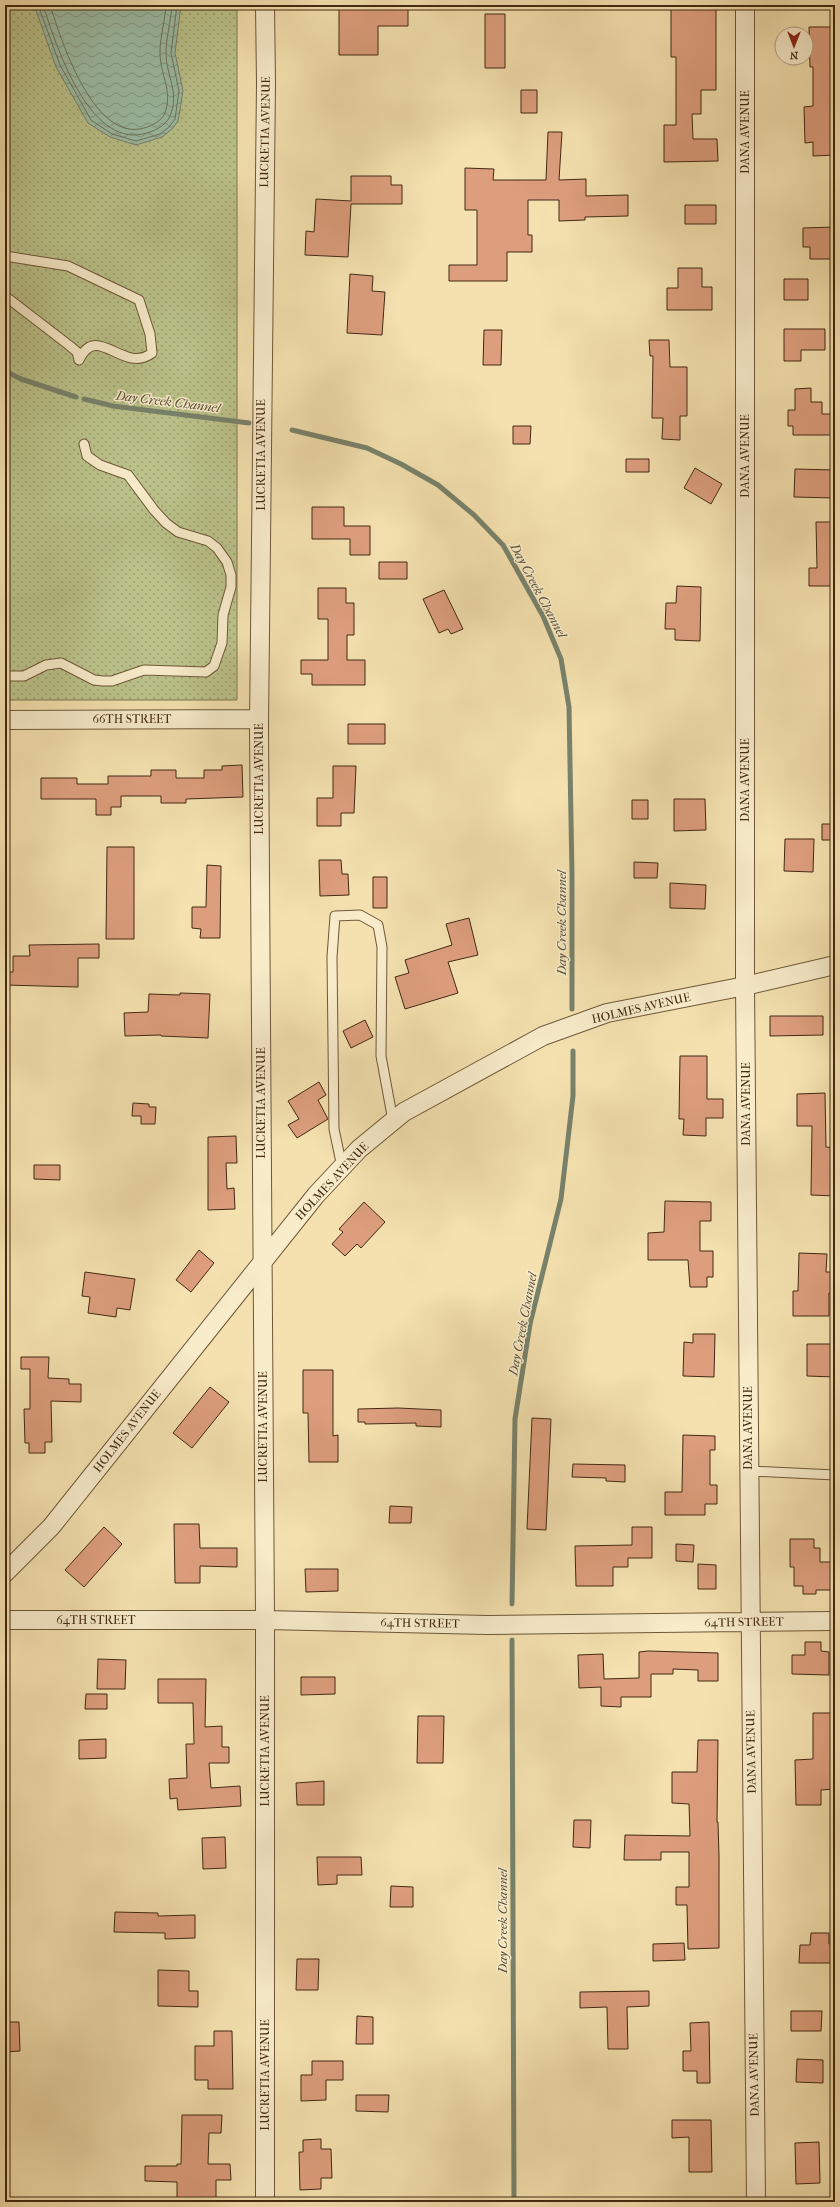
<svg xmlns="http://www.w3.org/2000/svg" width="840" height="2207" viewBox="0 0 840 2207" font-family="'IM FELL French Canon',serif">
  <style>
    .grass { fill: url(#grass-dots); stroke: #7e764e }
    .water { fill: url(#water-waves); stroke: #78826b }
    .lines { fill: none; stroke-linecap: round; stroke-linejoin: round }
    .shore { stroke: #6f745c; stroke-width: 1 }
    .stream { stroke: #78826b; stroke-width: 5 }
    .building { fill: #dd9e7d; stroke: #422911 }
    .service-casing { stroke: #6e5738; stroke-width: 11 }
    .minor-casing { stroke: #6e5738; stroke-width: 20 }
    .service { stroke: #f8eccb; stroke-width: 9 }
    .minor { stroke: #f8eccb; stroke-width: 18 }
    .labels { text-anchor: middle; stroke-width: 3; stroke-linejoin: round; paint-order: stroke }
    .street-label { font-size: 12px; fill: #422911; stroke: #f8eccb }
    .water-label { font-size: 13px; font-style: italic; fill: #584e36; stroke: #f8eccb }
  </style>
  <defs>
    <pattern id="grass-dots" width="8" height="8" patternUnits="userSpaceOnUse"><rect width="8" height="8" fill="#bbc38b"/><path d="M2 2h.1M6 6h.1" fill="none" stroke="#9a9e70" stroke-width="1.8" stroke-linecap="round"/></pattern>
    <pattern id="water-waves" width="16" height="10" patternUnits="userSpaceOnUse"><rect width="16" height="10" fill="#9cbea7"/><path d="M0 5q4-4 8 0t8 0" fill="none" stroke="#819a87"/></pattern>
  </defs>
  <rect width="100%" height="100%" fill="#f4e1af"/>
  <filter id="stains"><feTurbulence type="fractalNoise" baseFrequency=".005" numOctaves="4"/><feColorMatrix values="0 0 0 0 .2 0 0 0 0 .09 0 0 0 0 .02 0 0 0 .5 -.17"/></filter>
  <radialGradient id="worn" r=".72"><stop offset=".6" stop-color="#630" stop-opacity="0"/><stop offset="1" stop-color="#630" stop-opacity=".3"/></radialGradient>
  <path class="grass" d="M5 5H237V700H5Z"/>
  <path class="water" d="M34 5H181L175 53 183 91 178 121 172 129 162 137 136 145 110 137 88 123 56 67Z"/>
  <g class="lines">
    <path class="shore" d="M38 5 60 65 91 120 112 134 136 141 160 134 169 127 175 119 179 91 171 53 177 5
      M43 5C56 45 88 146 143 134 153 132 166 126 170 116 180 92 166 76 166 53 166 37 171 21 172 5
      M50 5C61 40 92 137 140 129 150 127 161 122 165 113 173 91 160 74 160 53 160 37 165 21 166 5"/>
    <path class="stream" d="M5 371 21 379 76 397
      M84 399 113 406 249 423
      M292 430 367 448 401 464 438 485 474 515 503 545 543 616 561 659 569 707 572 875V1009
      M512 1604 515 1419 530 1324 561 1199 573 1096V1051
      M512 1640 514 2202"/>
  </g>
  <path class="building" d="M339 5H408V26H378V55H339Z
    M671 5H716V90H701V114H692L693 139H717L718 161 664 162V125H676V57H671Z
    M485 14H505V68H485Z
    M809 27H835V155L813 156V142L805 143 804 107 813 106V67H810Z
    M521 90H537V113H521Z
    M548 132H562L559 180 586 179V196L628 195V216L585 217V220L559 221V200H528V235H532V252H507V281H449V265H477V210H465V168L494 169 493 180H546Z
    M351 176H391V185H402V204H351L348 257 305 255 306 231 314 232 316 199 351 201Z
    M685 205H716V224H685Z
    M835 227V259H810V247H803V228Z
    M678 268H702V287H712V310H667V288H678Z
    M350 274 373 276 372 291 385 292 382 335 347 333Z
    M784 279H808V300H784Z
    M784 329H825V350H801V361H784Z
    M484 330H502L501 365H483Z
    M649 340H669L670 367H687V416H680V440L662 439 663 418H652L653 356H650Z
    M811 388V402H822V414H831V435H793V426H788V410H795V389Z
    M513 426H531L530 444H513Z
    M626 459H649V472H626Z
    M695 468 722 484 711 504 684 488Z
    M795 469 835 470V498L794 497Z
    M312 507H344V526H370V555H350V539H312Z
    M816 522H835V550H831V586H809V568H817Z
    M379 562H407V579H379Z
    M677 586 701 587 700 641 675 640V629H665L666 603H676Z
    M318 588H346V603H354V635H347V660H365V685H312V674H301V660H328V619H318Z
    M444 590 463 629 451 634 448 629 439 633 423 599Z
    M348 724H385V744H348Z
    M242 765 243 797 186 799V803H161V796H121V807H111V815H96V799H41V778H77V784H108V776H151V770H176V778H204V770H222V766Z
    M333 766H356L354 813H341V826H317V798H333Z
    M674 799H705L706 830 674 831Z
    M632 800H648V819H632Z
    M822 824H835V840H822Z
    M785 839H814L813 872 784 871Z
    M107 847H134V939H106Z
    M319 860H341L342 874H348L349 895 320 896Z
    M634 862 658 863 657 878H634Z
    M207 865 221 866 220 938H200L201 929 192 928V907H206Z
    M373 877H387V908H373Z
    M670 883 706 885 705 909 670 908Z
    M469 918 478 955 448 962 458 993 405 1009 395 977 409 973 405 960 452 945 446 924Z
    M99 944V958H78V987L5 985V972H13V956H30L29 945Z
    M180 993 210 994 208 1038 161 1036V1035L125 1036 124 1013 148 1012 149 994 180 995Z
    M770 1016H823V1035L770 1036Z
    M365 1020 373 1037 351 1048 343 1031Z
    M680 1056H707V1099H723V1118H706V1136L683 1135 684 1119H679Z
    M319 1082 326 1095 318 1100 328 1119 297 1138 288 1125 299 1119 288 1101Z
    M825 1093 826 1147 835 1148V1196L811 1195 812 1126H797V1094Z
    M133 1103 149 1104V1107H156L155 1124H141V1116H132Z
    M236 1136 237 1163H226L227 1189 234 1188 235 1209 208 1210V1137Z
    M34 1165H60V1180L34 1179Z
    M665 1201 711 1202V1221H700V1251H713V1277H707V1287H690L688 1260H648V1233L664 1232Z
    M364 1202 385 1222 361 1248 357 1244 345 1256 332 1244 343 1232 339 1229Z
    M199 1250 214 1263 191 1292 176 1280Z
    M799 1253 827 1254 826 1272H835V1293H829V1316H793V1291H798Z
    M85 1272 135 1279 130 1310 117 1308 116 1317 88 1313 90 1297 82 1296Z
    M693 1334H715L714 1377 683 1376 684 1342 693 1343Z
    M807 1344H831V1350H835V1377L807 1376Z
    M21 1357H49L48 1378 69 1379V1384H81V1402L51 1401 52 1442H45V1453H29V1443H25L24 1409H30V1369H21Z
    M303 1370H333V1436L338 1435V1462H309L308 1413H303Z
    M210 1387 229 1402 192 1448 173 1433Z
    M398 1408 441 1410V1427L416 1426V1423L365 1424V1422H358V1409Z
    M532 1418 551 1419 546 1530 527 1529Z
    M683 1435 715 1436V1450H710V1485H717V1504H705V1515H665V1492H682Z
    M573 1464 625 1465V1482L606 1481V1478L572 1477Z
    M390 1506 412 1507 411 1523H389Z
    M174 1524H199L200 1548H237V1567L200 1566V1583H175Z
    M104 1527 122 1544 84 1587 65 1570Z
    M632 1527H652V1558H628V1567H613V1586H576L575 1546 632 1545Z
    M790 1539H814V1548H820V1562H835V1590H816V1594H803V1586H794V1567H790Z
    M676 1544 694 1545 693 1562 676 1561Z
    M698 1564 716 1565V1589H698Z
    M305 1569H338V1591L306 1592Z
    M805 1642H821V1651L829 1652V1675L792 1674V1655H805Z
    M648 1651 718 1653V1681H698V1670L673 1669V1674H651V1697H621V1707L601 1706V1687L579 1688 578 1655 603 1654 604 1679 639 1678V1652Z
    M98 1659 126 1660 125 1689H97Z
    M301 1677H335V1694L301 1695Z
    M158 1679H206L205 1727 222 1726V1747H229V1763H209L211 1788 240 1786 241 1806 178 1810 177 1798 170 1799 169 1779 187 1778 186 1744H194L193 1703H158Z
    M86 1694H107V1709H85Z
    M813 1713H835V1789L821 1790V1805H796L795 1760 813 1759Z
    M418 1716H444L443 1763H417Z
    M106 1739V1758L79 1759V1740Z
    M698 1740H718L717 1822H718L719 1856V1948L688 1949 687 1905H676V1887H689V1852H661V1860H624L625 1835 690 1836 689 1804 672 1803V1772H697Z
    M324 1781V1805H297L296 1783Z
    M574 1820H591L590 1848 573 1847Z
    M225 1837 226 1868 203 1869 202 1838Z
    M317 1857H361L362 1875H337V1884L318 1885Z
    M391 1886 413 1887V1907H390Z
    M115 1912 158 1913V1916L195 1915V1938L165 1939V1933L114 1932Z
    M811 1933H829V1944H835V1963H799L800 1945H810Z
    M684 1943 685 1960 653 1961V1944Z
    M297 1959H319L318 1990H296Z
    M158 1970 189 1971V1991H198V2007L158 2006Z
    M649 1991V2006L627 2007 628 2049H608L607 2007 580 2008V1992Z
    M791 2011H822L821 2031H791Z
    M357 2016 373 2017V2044H356Z
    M5 2022H19L20 2051 5 2052Z
    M709 2022 710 2083H697V2071H683V2051H691L690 2023Z
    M214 2031H232L233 2089H208V2080H195V2046H214Z
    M797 2059 823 2060V2083L796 2082Z
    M312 2061H343V2080H326V2100L301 2101V2075H312Z
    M356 2095H389L388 2112 356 2111Z
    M182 2115H222L221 2133H209L208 2164H230L231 2180H216V2200L177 2201V2182L145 2181V2166H177V2164H181Z
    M672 2120H711L712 2172H689V2137L672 2138Z
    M321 2139V2149H331L332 2178H321V2189L300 2190 299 2152H303V2140Z
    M819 2142 820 2183 796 2184 795 2143Z"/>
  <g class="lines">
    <defs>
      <path id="service" d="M5 256 68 266 139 300 150 334 152 353C123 375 97 321 79 360
        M5 296 70 346 77 352 79 360
        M5 676H24L46 665 61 663 94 680 103 681H112L144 670 206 672 214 666 222 643 223 615 231 587V575L227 562 217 548 208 541 178 532 166 523 154 510 128 475 100 465 87 456 84 444
        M342 1167 334 1129 332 957 335 916 360 915 378 925 382 947 381 1056 393 1121
        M749 1471 835 1475"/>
      <path id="minor" d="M265 5 266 83 259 725 265 1620V2202
        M745 5V986L756 2202
        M5 720 259 719
        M5 1573 51 1527 316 1195 359 1149 404 1112 543 1036 607 1013 745 986 835 965
        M5 1620H265L487 1625 835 1621"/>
    </defs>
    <use href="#service" class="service-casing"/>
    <use href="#minor" class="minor-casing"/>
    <use href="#service" class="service"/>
    <use href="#minor" class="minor"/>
  </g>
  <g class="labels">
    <g class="street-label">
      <text transform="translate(265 132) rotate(-89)" y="4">LUCRETIA AVENUE</text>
      <text transform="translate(745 132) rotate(-90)" y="4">DANA AVENUE</text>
      <text transform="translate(261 455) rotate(-90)" y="4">LUCRETIA AVENUE</text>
      <text transform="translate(745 456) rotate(-90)" y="4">DANA AVENUE</text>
      <text x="132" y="723">66TH STREET</text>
      <text transform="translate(259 779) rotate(-90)" y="4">LUCRETIA AVENUE</text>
      <text transform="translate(745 780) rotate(-90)" y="4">DANA AVENUE</text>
      <text transform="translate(641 1008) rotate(-13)" y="4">HOLMES AVENUE</text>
      <text transform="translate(261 1103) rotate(-90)" y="4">LUCRETIA AVENUE</text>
      <text transform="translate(746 1104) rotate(-90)" y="4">DANA AVENUE</text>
      <text transform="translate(332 1181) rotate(-47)" y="4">HOLMES AVENUE</text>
      <text transform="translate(263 1427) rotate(-90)" y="4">LUCRETIA AVENUE</text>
      <text transform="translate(748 1428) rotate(-90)" y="4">DANA AVENUE</text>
      <text transform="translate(127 1431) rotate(-52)" y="4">HOLMES AVENUE</text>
      <text x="96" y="1624">64TH STREET</text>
      <text transform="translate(744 1622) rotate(-1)" y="4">64TH STREET</text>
      <text transform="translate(420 1623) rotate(1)" y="4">64TH STREET</text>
      <text transform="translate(265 1751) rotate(-90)" y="4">LUCRETIA AVENUE</text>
      <text transform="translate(751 1752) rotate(-91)" y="4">DANA AVENUE</text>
      <text transform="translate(265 2075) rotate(-90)" y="4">LUCRETIA AVENUE</text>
      <text transform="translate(754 2075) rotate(-91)" y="4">DANA AVENUE</text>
    </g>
    <g class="water-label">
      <text transform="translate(168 401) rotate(7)" y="5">Day Creek Channel</text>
      <text transform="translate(539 590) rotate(62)" y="5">Day Creek Channel</text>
      <text transform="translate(561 923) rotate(-90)" y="5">Day Creek Channel</text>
      <text transform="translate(522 1324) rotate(-79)" y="5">Day Creek Channel</text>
      <text transform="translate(502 1921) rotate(-90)" y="5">Day Creek Channel</text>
    </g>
  </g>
  <rect width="840" height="2207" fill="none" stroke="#f4e1af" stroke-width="20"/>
  <rect x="6" y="6" width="828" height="2195" fill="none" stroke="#422911" stroke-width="2"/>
  <rect x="10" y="10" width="820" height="2187" fill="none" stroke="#422911"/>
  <g transform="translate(794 46) rotate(180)"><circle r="19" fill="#f8eccb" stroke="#af9e81"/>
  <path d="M0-3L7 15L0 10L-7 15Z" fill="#8f2418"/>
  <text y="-6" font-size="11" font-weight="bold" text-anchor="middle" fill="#422911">N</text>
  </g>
  <rect width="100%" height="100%" filter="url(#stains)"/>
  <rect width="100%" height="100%" fill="url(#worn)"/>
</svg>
